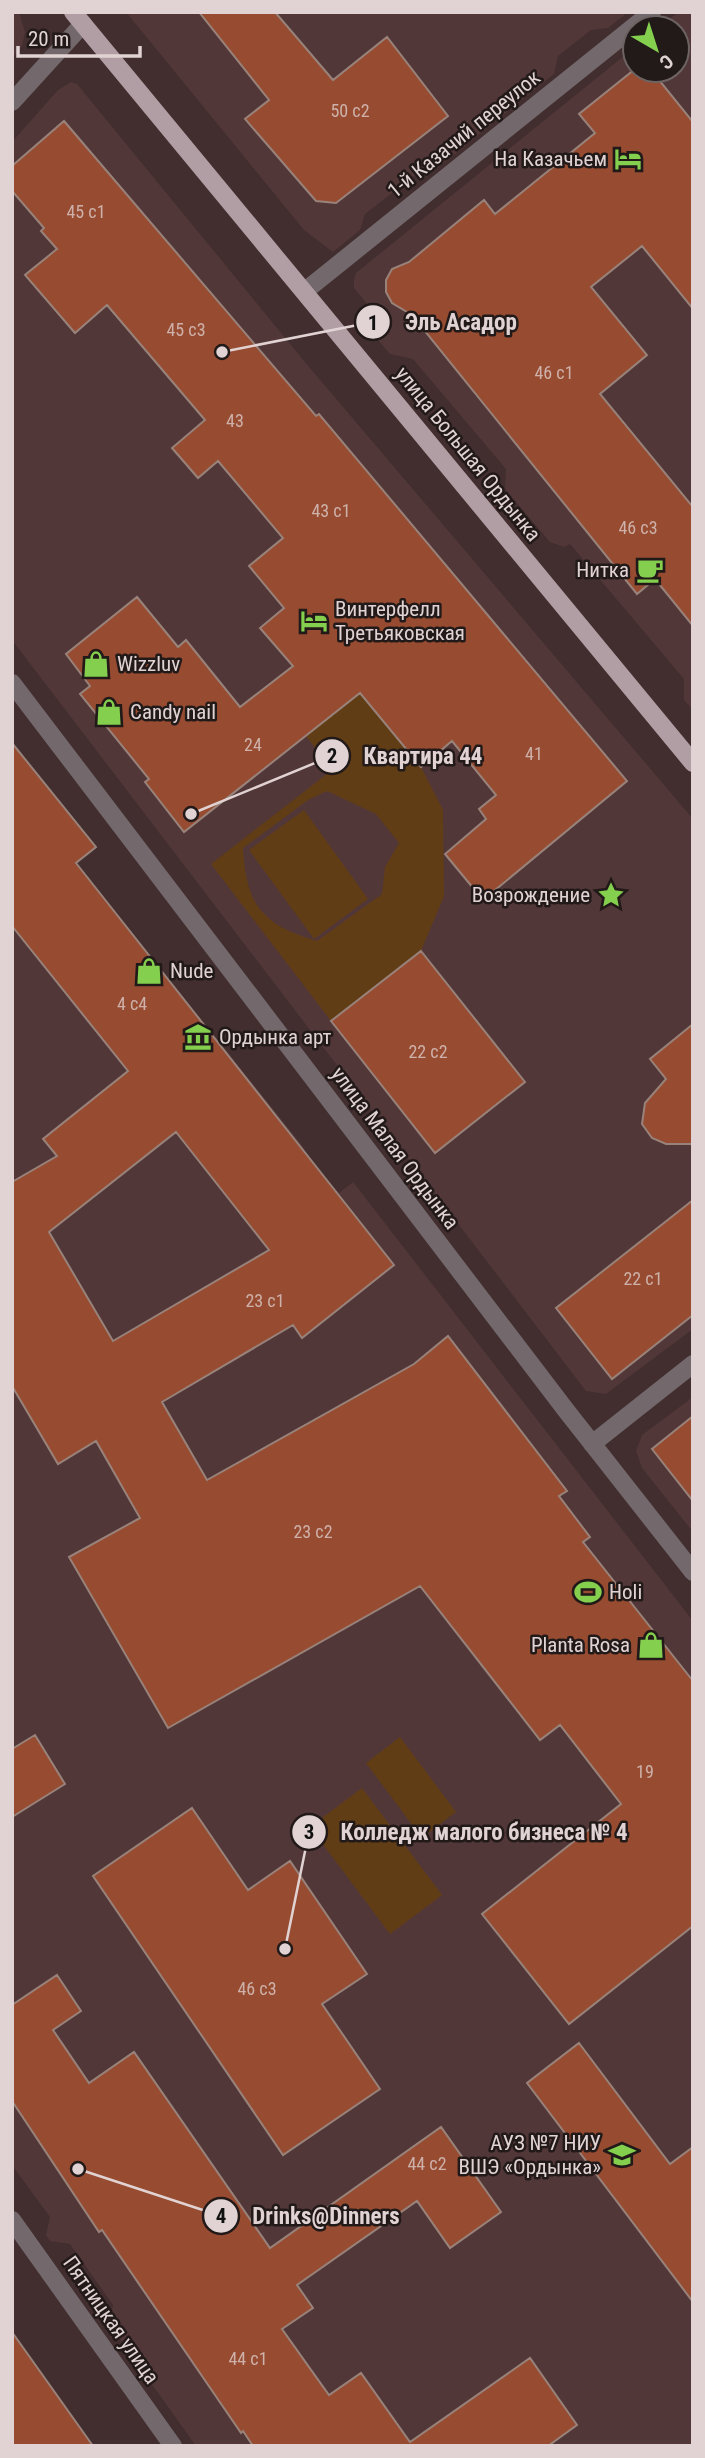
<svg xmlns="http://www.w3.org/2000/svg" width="705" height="2458" viewBox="0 0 705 2458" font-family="'Roboto Condensed',sans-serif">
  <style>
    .built { fill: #523738 }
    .green { fill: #613d16; fill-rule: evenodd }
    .building { fill: #974c31; stroke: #98827a; stroke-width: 2; fill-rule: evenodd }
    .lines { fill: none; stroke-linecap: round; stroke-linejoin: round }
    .minor { stroke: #73696d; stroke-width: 18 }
    .major { stroke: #b19ea5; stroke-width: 18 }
    .labels { text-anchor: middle; stroke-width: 5; stroke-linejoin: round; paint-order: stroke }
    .number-label { font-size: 18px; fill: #ceb1aa }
    .street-label { font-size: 21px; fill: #e1d3d3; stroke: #221919 }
    .poi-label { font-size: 21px; fill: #e1d3d3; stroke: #221919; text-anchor: start }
    .leader { fill: none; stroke: #e1d3d3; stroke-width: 2.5 }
    .callout-dot { fill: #e1d3d3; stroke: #221919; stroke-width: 2.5 }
    .mark-label { font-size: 21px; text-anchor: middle; font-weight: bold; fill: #111 }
    .callout-label { font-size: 23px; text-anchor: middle; font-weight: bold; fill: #e1d3d3; stroke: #221919; stroke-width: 5; stroke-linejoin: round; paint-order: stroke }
  </style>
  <rect width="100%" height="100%" fill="#422e2f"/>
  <path class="built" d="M12 12H19L25 32 22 46 12 59Z
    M126 12H628L608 28 591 30 558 56 554 74 430 174 414 176 365 214 360 230 333 252 304 230Z
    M678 12H693V710L684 700V679L570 544 564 547 550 542 505 489 506 469 413 359 390 354 366 326 378 317 354 288V279L356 273 635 47V70H677V28H659Z
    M71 82 77 84 304 361 693 819V1329L606 1394 586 1391 12 640V142L58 90Z
    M12 743 96 847 76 863 305 1149 295 1156 320 1188 329 1182 339 1193 353 1182 693 1621V2446H196L109 2324 113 2305 70 2244 50 2241 46 2235 50 2217 12 2165Z
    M693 1397V1532L642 1468 636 1451 642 1435Z"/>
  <path class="green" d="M357 690 421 767 443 810 444 896 421 951 331 1021 211 864 332 770 306 736ZM327 791 376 814 399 843 385 867 382 894 317 941C262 925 246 905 243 848L308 800Z
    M304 810 368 899 314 939 249 850Z
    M400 1737 456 1812 422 1838 366 1763Z
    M362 1788 442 1895 390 1934 310 1827Z"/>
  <path class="building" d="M199 12H275L333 80 387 37 448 116 336 203 316 201 245 119 269 100Z
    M635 69 651 70 693 122V309L642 246 591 287 647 355 600 394 693 507V626L655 579 637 594 412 315 392 303 386 292V280L392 269 409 262 484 200 495 214 595 133 579 114Z
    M64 121 316 416 319 414 627 781 483 900 445 854 486 819 479 809 496 795 452 741 421 767 360 693 184 832 145 782 149 779 80 694 90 686 66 654 137 597 178 647 186 640 240 707 293 666 260 628 284 608 249 566 283 538 218 461 198 478 172 448 205 420 107 305 75 333 25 275 57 249 41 231 44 228 12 191V166Z
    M12 743 96 847 76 863 394 1265 302 1338 293 1325 162 1402 207 1480 414 1364 448 1336 567 1491 559 1496 590 1537 583 1542 693 1681V1926L569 2024 482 1914 621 1804 560 1725 540 1740 420 1586 168 1728 69 1557 140 1518 96 1441 58 1464 12 1386V1182L57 1156 43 1139 128 1071 12 926ZM176 1132 269 1250 113 1341 49 1232Z
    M421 951 525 1082 435 1153 331 1021Z
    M693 1024V1144H666L652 1138 642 1124 645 1103 666 1079 650 1059Z
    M693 1200V1315L612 1379 556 1308Z
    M693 1416V1501L652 1449Z
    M35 1735 65 1784 12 1817V1749Z
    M192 1808 248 1890 290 1861 367 1974 322 2004 380 2089 283 2155 93 1876Z
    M57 1975 81 2011 53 2030 89 2083 134 2052 270 2248 441 2127 501 2212 450 2248 417 2201 297 2285 313 2308 282 2329 329 2395 361 2373 410 2442 530 2358 577 2425 548 2446H253L243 2431 241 2433 102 2230 99 2232 12 2101V2005Z
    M579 2043 670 2164 693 2147V2302L527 2083Z
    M12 2332 93 2446H12Z"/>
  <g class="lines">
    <path class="minor" d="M12 102 83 24
      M305 291 652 12
      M12 683 565 1409 693 1572
      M592 1444 693 1364
      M12 2220 173 2446"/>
    <path class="major" d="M73 12 693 763"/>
  </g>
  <defs>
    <symbol id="hotel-bare" viewBox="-9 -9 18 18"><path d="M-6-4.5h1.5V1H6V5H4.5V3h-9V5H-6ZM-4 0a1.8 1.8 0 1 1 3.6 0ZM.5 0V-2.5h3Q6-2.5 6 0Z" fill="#84d04e" stroke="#221919" stroke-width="2.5" paint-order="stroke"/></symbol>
    <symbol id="cafe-bare" viewBox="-9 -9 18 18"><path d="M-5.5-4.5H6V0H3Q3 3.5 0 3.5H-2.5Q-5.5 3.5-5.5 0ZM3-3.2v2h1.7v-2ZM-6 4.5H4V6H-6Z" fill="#84d04e" stroke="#221919" stroke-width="2.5" paint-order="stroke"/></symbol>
    <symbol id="shop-bare" viewBox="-9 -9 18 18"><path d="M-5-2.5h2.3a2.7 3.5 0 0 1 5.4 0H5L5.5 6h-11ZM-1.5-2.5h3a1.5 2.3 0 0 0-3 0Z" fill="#84d04e" stroke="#221919" stroke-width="2.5" paint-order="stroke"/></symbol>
    <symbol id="sight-bare" viewBox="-9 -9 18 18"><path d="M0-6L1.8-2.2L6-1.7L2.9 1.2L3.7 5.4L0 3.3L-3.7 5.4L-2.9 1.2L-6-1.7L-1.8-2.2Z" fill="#84d04e" stroke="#221919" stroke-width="2.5" paint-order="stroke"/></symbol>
    <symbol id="museum-bare" viewBox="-9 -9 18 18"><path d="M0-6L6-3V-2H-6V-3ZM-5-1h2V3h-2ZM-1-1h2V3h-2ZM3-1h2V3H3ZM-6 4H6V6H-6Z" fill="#84d04e" stroke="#221919" stroke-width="2.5" paint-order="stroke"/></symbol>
    <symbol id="stadium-bare" viewBox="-9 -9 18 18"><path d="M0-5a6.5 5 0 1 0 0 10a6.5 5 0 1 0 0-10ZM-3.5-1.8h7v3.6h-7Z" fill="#84d04e" stroke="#221919" stroke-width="2.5" paint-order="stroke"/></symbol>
    <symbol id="university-bare" viewBox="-9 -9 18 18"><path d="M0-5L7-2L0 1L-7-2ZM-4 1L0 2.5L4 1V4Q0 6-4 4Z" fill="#84d04e" stroke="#221919" stroke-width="2.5" paint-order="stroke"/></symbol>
  </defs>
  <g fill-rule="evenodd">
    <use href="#hotel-bare" x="609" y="140" width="38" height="38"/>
    <use href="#cafe-bare" x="631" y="551" width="38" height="38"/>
    <use href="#hotel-bare" x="295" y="602" width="38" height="38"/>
    <use href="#shop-bare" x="77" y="645" width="38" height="38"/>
    <use href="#shop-bare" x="90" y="693" width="38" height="38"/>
    <use href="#sight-bare" x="592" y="876" width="38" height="38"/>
    <use href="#shop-bare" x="130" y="952" width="38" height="38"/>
    <use href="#museum-bare" x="179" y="1018" width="38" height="38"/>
    <use href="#stadium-bare" x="569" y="1573" width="38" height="38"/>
    <use href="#shop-bare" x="632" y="1626" width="38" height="38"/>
    <use href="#university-bare" x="603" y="2136" width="38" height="38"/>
  </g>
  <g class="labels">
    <g class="number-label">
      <text x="350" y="117">50 с2</text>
      <text x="86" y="218">45 с1</text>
      <text x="186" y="336">45 с3</text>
      <text x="554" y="379">46 с1</text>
      <text x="235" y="427">43</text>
      <text x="331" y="517">43 с1</text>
      <text x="638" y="534">46 с3</text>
      <text x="253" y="751">24</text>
      <text x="534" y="760">41</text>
      <text x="132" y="1010">4 с4</text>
      <text x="428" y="1058">22 с2</text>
      <text x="643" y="1285">22 с1</text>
      <text x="265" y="1307">23 с1</text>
      <text x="313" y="1538">23 с2</text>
      <text x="645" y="1778">19</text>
      <text x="257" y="1995">46 с3</text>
      <text x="427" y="2170">44 с2</text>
      <text x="248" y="2365">44 с1</text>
    </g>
    <g class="street-label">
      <text transform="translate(464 134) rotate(-39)" y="7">1-й Казачий переулок</text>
      <text transform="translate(468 454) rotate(51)" y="7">улица Большая Ордынка</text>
      <text transform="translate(395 1148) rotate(53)" y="7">улица Малая Ордынка</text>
      <text transform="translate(111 2320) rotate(55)" y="7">Пятницкая улица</text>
    </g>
    <g class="poi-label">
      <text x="607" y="166" text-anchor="end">На Казачьем</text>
      <text x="629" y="577" text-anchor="end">Нитка</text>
      <text x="335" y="616">Винтерфелл<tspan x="335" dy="24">Третьяковская</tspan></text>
      <text x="117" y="671">Wizzluv</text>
      <text x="130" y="719">Candy nail</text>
      <text x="590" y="902" text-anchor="end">Возрождение</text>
      <text x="170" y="978">Nude</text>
      <text x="219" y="1044">Ордынка арт</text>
      <text x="609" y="1599">Holi</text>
      <text x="630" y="1652" text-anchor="end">Planta Rosa</text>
      <text x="601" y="2150" text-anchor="end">АУЗ №7 НИУ<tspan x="601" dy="24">ВШЭ «Ордынка»</tspan></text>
    </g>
  </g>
  <path class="leader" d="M222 352L373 322M191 814L332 756M285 1949L309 1832M78 2169L221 2216"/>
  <g class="callout-dot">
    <circle cx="222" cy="352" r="7"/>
    <circle cx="191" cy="814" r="7"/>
    <circle cx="285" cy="1949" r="7"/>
    <circle cx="78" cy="2169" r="7"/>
    <circle cx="373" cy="322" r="18"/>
    <circle cx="332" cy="756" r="18"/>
    <circle cx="309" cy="1832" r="18"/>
    <circle cx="221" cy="2216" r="18"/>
  </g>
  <g class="mark-label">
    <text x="373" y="330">1</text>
    <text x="332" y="763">2</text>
    <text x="309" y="1839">3</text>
    <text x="221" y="2223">4</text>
  </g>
  <g class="callout-label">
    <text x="461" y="330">Эль Асадор</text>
    <text x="423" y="764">Квартира 44</text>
    <text x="484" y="1840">Колледж малого бизнеса № 4</text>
    <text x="326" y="2224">Drinks@Dinners</text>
  </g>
  <rect width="705" height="2458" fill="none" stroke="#e1d3d3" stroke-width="28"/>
  <g transform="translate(656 49) rotate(141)"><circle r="33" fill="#221919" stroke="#6e6363" stroke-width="2"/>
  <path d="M0-5L12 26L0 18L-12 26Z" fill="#84d04e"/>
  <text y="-10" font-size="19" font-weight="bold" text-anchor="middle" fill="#e1d3d3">С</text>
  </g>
  <path d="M18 46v10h122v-10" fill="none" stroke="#e1d3d3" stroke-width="3.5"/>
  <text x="28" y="46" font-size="21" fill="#e1d3d3" stroke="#221919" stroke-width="5" paint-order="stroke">20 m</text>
</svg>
